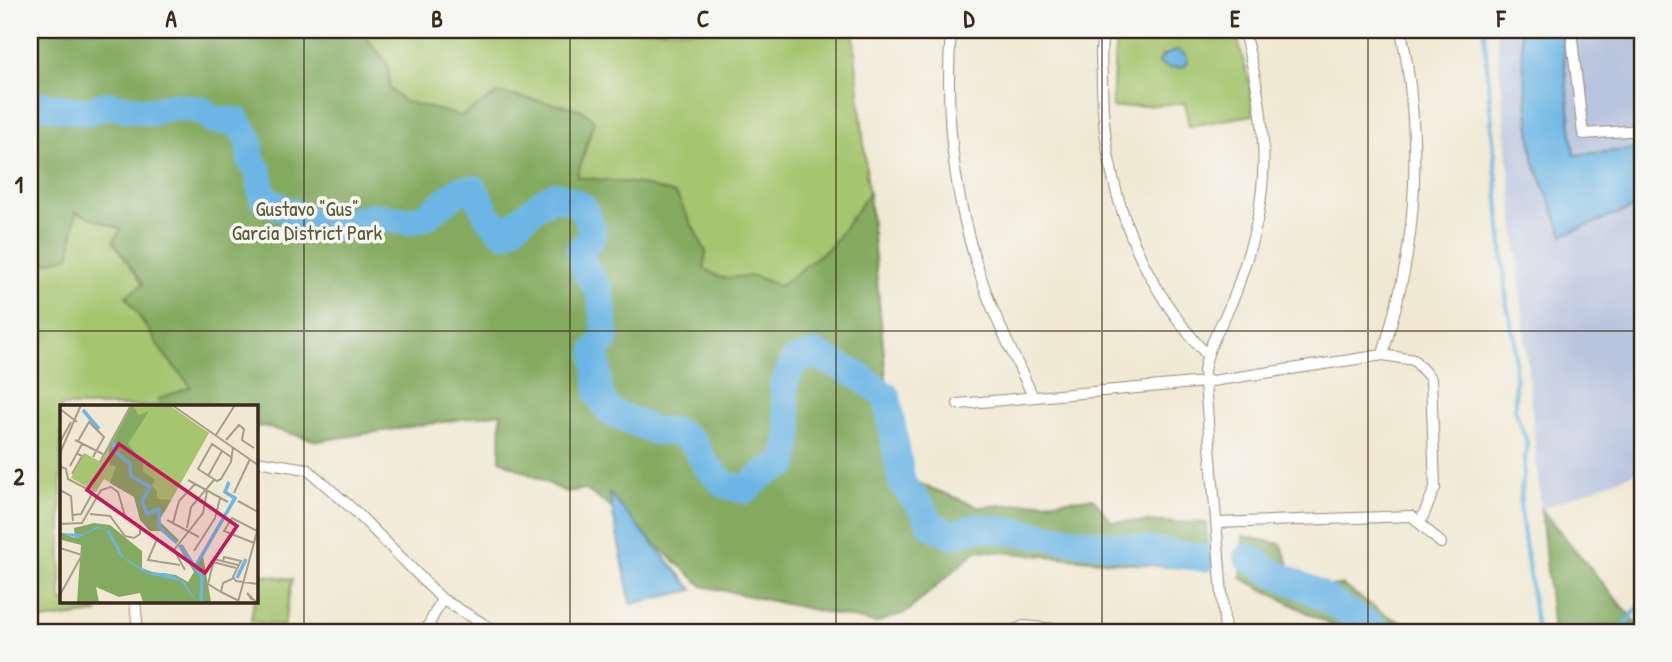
<svg xmlns="http://www.w3.org/2000/svg" width="1672" height="662" viewBox="0 0 1672 662" font-family="'Patrick Hand',sans-serif">
  <style>
    .industrial { fill: #b9c5de }
    .green { fill: #a5c56e; stroke: #707846; stroke-width: 2 }
    .forest { fill: #84aa61; stroke: #606a40; stroke-width: 2 }
    .water { fill: #6cb5e4; stroke: #547081; stroke-width: 2 }
    .lines { fill: none; stroke-linecap: round; stroke-linejoin: round }
    .stream { stroke: #6cb5e4; stroke-width: 4.5 }
    .river { stroke: #6cb5e4; stroke-width: 28 }
    .lane-casing { stroke: #968978; stroke-width: 12 }
    .lane { stroke: #fff; stroke-width: 10 }
    .grid { fill: none; stroke: #3b2a1e; stroke-width: 2; stroke-opacity: 0.55 }
    .labels { text-anchor: middle; stroke-width: 7; stroke-linejoin: round; paint-order: stroke }
    .park-label { font-size: 21px; fill: #5b5836; stroke: #f6f6f2 }
    .inset-river { fill: none; stroke: #6cb5e4; stroke-width: 3.5 }
    .inset-road { fill: none; stroke: #a89c8a; stroke-width: 2 }
    .view { fill: #c2185b; fill-opacity: 0.15; stroke: #c2185b; stroke-width: 3.5 }
    .inset-edge { fill: none; stroke: #3b2a1e; stroke-width: 3.5 }
    .neatline { fill: none; stroke: #3b2a1e; stroke-width: 2.5 }
    .grid-label { font-size: 23px; text-anchor: middle; font-weight: bold; fill: #3b2a1e }
  </style>
  <rect width="100%" height="100%" fill="#f6f6f2"/>
  <filter id="ink" filterUnits="userSpaceOnUse"><feTurbulence type="fractalNoise" baseFrequency=".0143" numOctaves="2"/><feDisplacementMap in="SourceGraphic" scale="14" xChannelSelector="R" yChannelSelector="G"/><feConvolveMatrix kernelMatrix="1 2 1 2 8 2 1 2 1" color-interpolation-filters="sRGB"/></filter>
  <filter id="wash" filterUnits="userSpaceOnUse"><feTurbulence type="fractalNoise" baseFrequency=".00686" numOctaves="4" result="noise"/><feDisplacementMap in="SourceGraphic" scale="28" xChannelSelector="R" yChannelSelector="G"/><feGaussianBlur stdDeviation="1.57" result="paint"/><feColorMatrix in="noise" values="0 0 0 0 0 0 0 0 0 0 0 0 0 0 0 0 0 1.4 0 .05"/><feComposite in="paint" operator="in"/></filter>
  <g filter="url(#wash)">
    <rect width="100%" height="100%" fill="#f0e8d2"/>
    <path class="industrial" d="M1496 30H1642V470L1541 509Z"/>
    <path class="green" d="M30 30H853L884 358 256 406H61V601H95L97 613 30 621Z
      M1116 30H1235L1249 81 1253 115 1189 126 1185 103 1112 108Z
      M258 574 292 579 284 626 251 621Z"/>
    <path class="forest" d="M30 30H360L387 63 390 89 403 101 461 116 499 93 580 109 594 120 577 177 640 184 676 194 706 252 704 268 721 278 754 276 780 286 831 246 869 193 895 474 979 507 1093 498 1111 521 1207 523 1206 570 977 550 907 612 875 623 703 586 624 517 585 489 566 492 500 460 501 413 318 441 263 426 256 427V406H160L158 399 191 387 163 353 126 296 143 284 113 241 121 229 76 212 70 256 47 263 30 255Z
      M1541 509 1642 630V632H1553Z
      M1243 536 1281 544 1290 567 1329 586 1342 585 1386 615 1422 632H1344L1241 578Z"/>
    <path class="water" d="M1520 30H1561L1574 155 1635 149 1641 205 1563 235 1533 159Z
      M1178 50 1186 55 1188 61 1183 67 1169 68 1159 63 1162 56Z
      M609 493 693 590 631 604Z"/>
    <g class="lines">
      <path class="stream" d="M1484 30 1507 306 1515 339V410L1527 442 1520 505 1537 632
        M1627 632 1626 622 1642 604"/>
      <path class="river" d="M30 103 86 112 106 105 151 112 173 106 202 110 213 120 237 121 249 140 251 160 259 173 263 198 323 229 372 216 409 221 425 217 460 190 474 189 489 218 504 233C522 221 536 203 556 195L582 206 593 230 590 240 580 251 585 270 600 291 606 338 596 350 599 395 609 411 655 431 677 432 693 442 706 465 724 484 745 490 766 472 785 464 790 431 783 386 795 360 816 354 861 377 887 397 902 484 924 510 931 525 952 535 977 527 1204 558
        M1248 557 1266 569 1317 593 1380 632"/>
    </g>
  </g>
  <g filter="url(#ink)">
    <g class="lines">
      <defs>
        <path id="lane" d="M951 30C944 119 954 204 985 289 998 326 1017 361 1033 397
          M1104 30C1099 46 1102 66 1102 83 1103 187 1136 277 1206 354
          M1571 30 1583 134 1642 130
          M1383 355C1391 322 1402 289 1407 255 1419 182 1416 102 1401 30
          M958 404 1205 382 1383 355 1414 360 1431 379 1435 488 1420 523
          M256 461 307 469 354 510 442 599 497 632
          M1216 523 1412 516 1441 543
          M135 601 138 632
          M425 632 442 599
          M695 632H697
          M1009 632 1024 626 1084 632
          M1225 632 1204 371C1208 342 1226 319 1236 292 1245 263 1256 234 1260 204 1269 147 1259 84 1243 30"/>
      </defs>
      <use href="#lane" class="lane-casing"/>
      <use href="#lane" class="lane"/>
    </g>
  </g>
  <path class="grid" d="M304 30V632M570 30V632M836 30V632M1102 30V632M1368 30V632M30 331H1642"/>
  <g class="labels">
    <g class="park-label">
      <text x="307" y="216">Gustavo "Gus"<tspan x="307" dy="24">Garcia District Park</tspan></text>
    </g>
  </g>
  <g transform="translate(60 405)">
    <rect width="198" height="198" fill="#f0e8d2"/>
    <path d="M72 0H109L149 28 104 108 44 74 36 87 11 73 24 48 41 57Z" fill="#a5c56e"/>
    <path d="M72 0 79 10 89 6 68 39 83 57V66L95 75 92 80 97 86V94L111 95 99 116 119 135 116 138 101 126H90L80 115 74 92 50 78 56 61 50 60 49 44ZM34 118 50 120 82 146V163L92 167 116 170 128 177 134 167 118 141 123 140 136 162 143 151 151 197H83L80 188 59 192 36 182 39 197H17L21 140 2 135 0 127 15 133 14 123Z" fill="#84aa61"/>
    <path d="M37 121 50 126 64 153 75 159 90 168H106L124 176 137 197 120 176 87 169 61 152 46 125 38 123 18 133 0 128 24 129Z" fill="#6cb5e4"/>
    <path class="inset-river" d="M23 5 39 24M53 37 56 47 70 59 71 71 90 82 82 96 87 109 99 104V122L117 138M120 140 142 172 141 197M134 164 175 93 165 87 169 77M177 173 186 154"/>
    <path class="inset-road" d="M112 0 198 60M0 4 17 17M156 30 175 0M15 35 43 49M166 35 179 20 184 24 182 35 194 43M18 36 29 17 44 32 33 52M0 37 11 17M0 48 21 0M171 52 152 39 138 64 157 76 161 74 171 57 173 42M40 57 71 0M0 61 6 64 8 74 33 87 21 109 13 110M10 61 22 39M12 69 22 51 16 48M148 71 162 46M128 75 168 97M0 85 11 91 13 116M174 88 190 54M178 96 198 107M107 115 139 132M113 118 119 96 135 79M0 119 22 118 41 85 51 82 58 87 65 111 80 121V129L74 133 65 131 50 111 30 109M127 123 131 102 154 75M194 138 164 126 172 113 197 126M0 143 22 150 0 190M114 145 143 108 147 86M134 146 155 113 160 93M163 156 164 152 181 156 173 172 176 176 198 179M153 157 176 163M120 160 88 155 97 134 114 145 125 165M174 173 163 178 161 187 179 196M161 187 148 179 154 154 178 160M192 195 187 188 196 197M178 197 198 123"/>
    <path class="view" d="M59 39 177 121 145 168 27 85Z"/>
    <rect width="198" height="198" class="inset-edge"/>
  </g>
  <rect width="1672" height="662" fill="none" stroke="#f6f6f2" stroke-width="77"/>
  <rect x="38" y="38" width="1596" height="586" class="neatline"/>
  <g class="grid-label">
    <text x="171" y="27">A</text>
    <text x="437" y="27">B</text>
    <text x="703" y="27">C</text>
    <text x="969" y="27">D</text>
    <text x="1235" y="27">E</text>
    <text x="1501" y="27">F</text>
    <text x="19" y="193">1</text>
    <text x="19" y="485">2</text>
  </g>
</svg>
